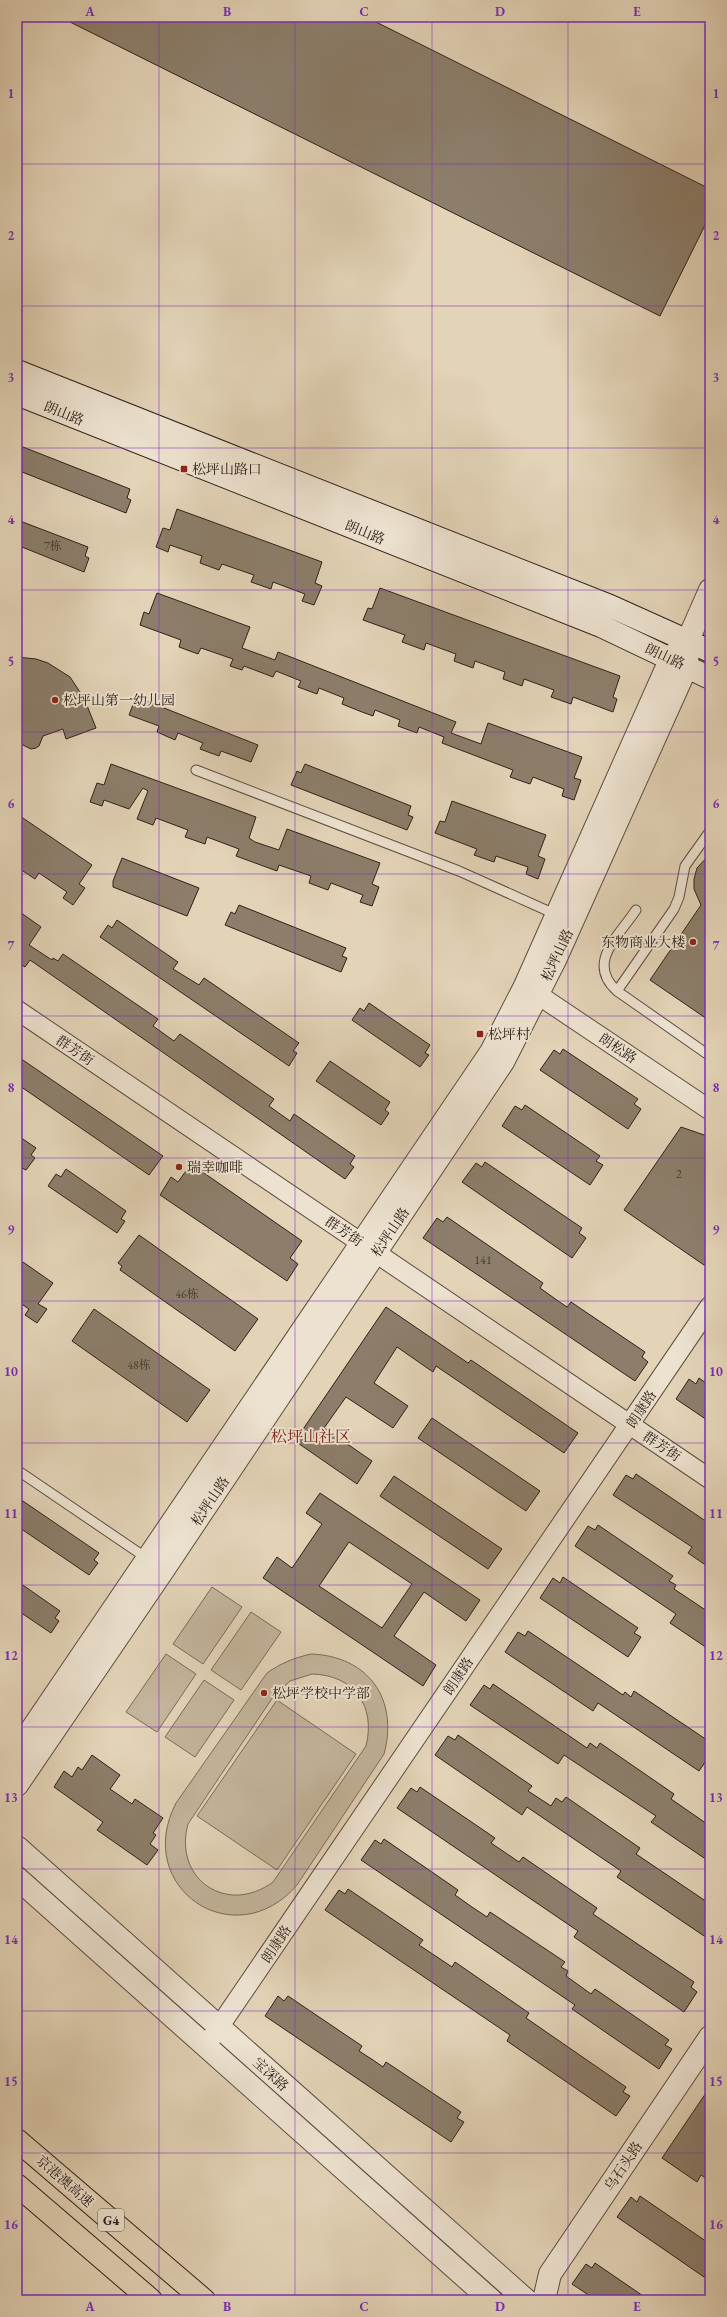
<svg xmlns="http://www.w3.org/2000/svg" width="727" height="2317" viewBox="0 0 727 2317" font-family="'EB Garamond','Noto Serif SC',serif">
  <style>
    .green { fill: #c4b59c; stroke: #796b5a; fill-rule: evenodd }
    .building { fill: #8c7e6b; stroke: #2e2118; fill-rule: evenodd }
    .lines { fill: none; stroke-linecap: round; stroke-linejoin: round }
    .service-casing { stroke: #5b4e40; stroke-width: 11 }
    .minor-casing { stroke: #5b4e40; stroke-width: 21 }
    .tertiary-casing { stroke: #5b4e40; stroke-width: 24 }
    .secondary-casing { stroke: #2e2118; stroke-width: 24 }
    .motorway-casing { stroke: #2e2118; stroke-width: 24 }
    .service { stroke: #ede2d0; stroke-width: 9 }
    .minor { stroke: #ede2d0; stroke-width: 19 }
    .tertiary { stroke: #ede2d0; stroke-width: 22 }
    .secondary { stroke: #ede2d0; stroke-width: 22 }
    .motorway { stroke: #e3d3b7; stroke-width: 22 }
    .grid { fill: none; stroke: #7b2cbf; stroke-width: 1; stroke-opacity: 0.55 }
    .poi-dot { fill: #8f2418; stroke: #ede2d0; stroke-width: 1.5 }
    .labels { text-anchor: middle; stroke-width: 4; stroke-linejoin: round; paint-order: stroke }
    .number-label { font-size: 12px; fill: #46382d }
    .shield { fill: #ede2d0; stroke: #675b4f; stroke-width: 1 }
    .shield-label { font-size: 13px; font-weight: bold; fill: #2e2118 }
    .street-label { font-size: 14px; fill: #2e2118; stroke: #ede2d0 }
    .poi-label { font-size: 14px; fill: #2e2118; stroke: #ede2d0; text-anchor: start }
    .quarter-label { font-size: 16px; fill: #7a1f14; stroke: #ede2d0 }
    .neatline { fill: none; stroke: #7b2cbf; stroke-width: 1.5 }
    .grid-label { font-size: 13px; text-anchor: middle; font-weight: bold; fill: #7b2cbf }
  </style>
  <rect width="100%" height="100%" fill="#e3d3b7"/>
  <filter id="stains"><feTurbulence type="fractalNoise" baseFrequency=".005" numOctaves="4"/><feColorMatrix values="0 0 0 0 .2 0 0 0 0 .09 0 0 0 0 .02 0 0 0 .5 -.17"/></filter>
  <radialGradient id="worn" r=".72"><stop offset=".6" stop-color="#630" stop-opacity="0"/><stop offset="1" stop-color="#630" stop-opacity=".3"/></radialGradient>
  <path class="green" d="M212 1587 242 1607 203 1664 173 1644Z
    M251 1612 281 1632 241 1690 211 1670Z
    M166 1654 196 1674 157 1732 126 1712Z
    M311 1654C368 1656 399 1699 384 1754L297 1885C235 1957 132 1888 176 1803L267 1673C281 1663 294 1658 311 1654ZM312 1674C354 1675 376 1706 366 1746L273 1882C227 1916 173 1879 188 1824L273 1697 290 1681Z
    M204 1680 234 1700 195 1757 165 1737Z
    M277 1700 356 1754 277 1870 197 1816Z"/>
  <path class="building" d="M60 17H366L710 189V215L660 316Z
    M23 447 130 489 127 498 131 500 126 513 17 470V455H20Z
    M177 509 322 562 315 583 322 586 314 605 302 601 305 594 273 582 271 589 251 582 254 575 222 564 219 570 200 563 202 556 170 545 168 552 156 547 163 528 170 530Z
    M20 521 88 547 85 556 89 558 84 572 17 545V528Z
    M380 588 620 676 613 697 617 699 613 712 573 697 571 704 551 697 554 690 524 679 522 686 503 679 505 672 475 661 473 668 454 661 456 654 426 643 424 650 402 642 405 635 363 620 368 608 372 609Z
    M157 593 250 627 242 648 275 660 278 652 456 722 451 733 481 744 488 723 582 757 574 778 581 780 574 800 562 796 564 789 533 777 530 784 510 777 513 770 442 743 444 737 419 727 417 733 398 726 400 720 375 710 373 716 362 712 342 704 344 698 319 688 317 694 298 687 301 681 276 671 273 677 244 666 242 670 230 666 233 659 201 648 198 654 179 647 181 640 140 625 144 612 149 614Z
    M17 657 36 659 48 663 70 677 84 698 96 728 66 739 63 729 43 736 39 746 36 748 31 749 17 742Z
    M136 697 258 745 251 762 221 751 219 756 200 749 203 743 178 733 175 740 157 732 159 726 129 715Z
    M111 764 256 817 249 838 255 842 279 850 287 829 380 863 372 884 379 887 372 906 360 902 363 895 331 883 328 890 309 883 311 876 279 865 277 871 236 856 239 849 207 837 205 844 185 837 188 830 156 818 153 825 137 819 148 791 143 788 129 809 104 800 102 806 90 802 97 783 104 785Z
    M305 764 411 806 408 815 413 817 407 830 291 785 297 771 301 773Z
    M452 801 546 835 538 856 545 859 538 879 526 874 528 867 496 856 494 862 474 855 477 849 435 833 440 821 445 822Z
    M17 814 92 865 79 884 85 888 73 905 63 898 67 892 39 873 35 879 17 867Z
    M710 854V1021L650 980 701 905 694 889V879L697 868Z
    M122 858 199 888 187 916 113 887V881Z
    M239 905 346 948 342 956 347 958 341 972 225 925 231 912 235 914Z
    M17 910 41 927 29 945 52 960 53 958 58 961 63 954 158 1019 153 1026 174 1041 180 1034 274 1099 269 1106 290 1121 294 1114 355 1156 350 1164 354 1167 345 1179 30 960 25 967 17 962Z
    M117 920 178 962 173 969 199 985 204 978 299 1043 293 1051 297 1053 289 1066 100 937 108 925 112 928Z
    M369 1003 430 1045 425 1053 429 1055 420 1067 352 1020 360 1008 364 1011Z
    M563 1049 638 1099 634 1104 641 1109 628 1129 540 1070 554 1050 560 1054Z
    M17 1056 163 1156 149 1175 17 1084Z
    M330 1061 390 1102 385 1110 389 1113 381 1125 316 1081Z
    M525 1105 600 1156 596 1161 603 1165 590 1185 502 1126 515 1106 522 1110Z
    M681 1127 710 1137V1257L704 1265 624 1210Z
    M17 1135 36 1148 31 1155 35 1158 26 1170 22 1168 17 1175Z
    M485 1162 582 1228 579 1233 586 1238 572 1258 462 1182 476 1163 482 1167Z
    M191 1164 302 1241 290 1258 298 1264 287 1281 160 1195 171 1177 178 1182Z
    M66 1169 126 1211 121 1219 125 1221 117 1233 48 1186 56 1174 61 1177Z
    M447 1217 543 1283 540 1288 561 1303 567 1307 571 1302 645 1352 642 1357 648 1362 635 1381 423 1238 437 1218 443 1222Z
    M139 1235 258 1319 235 1351 120 1270 122 1266 118 1263Z
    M23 1262 53 1283 38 1304 47 1309 37 1323 25 1315 29 1309 17 1301V1270Z
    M386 1307 468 1363 471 1360 578 1433 564 1453 436 1366 433 1372 397 1347 374 1383 408 1406 393 1428 346 1397 324 1428 372 1461 357 1484 295 1441Z
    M94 1309 210 1390 187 1422 72 1341Z
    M699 1378 710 1386V1422L676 1399 689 1379 696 1384Z
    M432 1418 540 1491 526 1511 418 1438Z
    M636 1474 710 1524V1568L688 1553 692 1547 613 1495 626 1475 633 1479Z
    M394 1476 502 1549 488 1569 380 1496Z
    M320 1493 480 1600 466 1621 424 1592 394 1636 436 1665 423 1686 263 1578 277 1557 292 1568 322 1524 306 1513ZM349 1542 412 1584 382 1628 319 1586Z
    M17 1497 99 1553 94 1560 98 1563 89 1575 17 1526Z
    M598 1525 673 1576 669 1581 676 1585 674 1589 710 1613V1650L670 1623 676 1614 575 1546 588 1526 595 1530Z
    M563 1577 638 1628 634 1633 641 1637 628 1657 540 1598 553 1578 560 1583Z
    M17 1581 60 1611 55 1618 59 1621 51 1633 17 1610Z
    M528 1631 623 1695 625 1692 631 1697 634 1691 710 1742V1755L699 1771 598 1703 593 1711 505 1652 518 1632 525 1636Z
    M493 1684 587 1748 590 1743 597 1748 600 1743 674 1794 671 1799 710 1826V1862L651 1822 656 1816 564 1755 558 1764 470 1705 484 1685 490 1689Z
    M458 1735 532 1786 528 1791 551 1806 556 1798 562 1802 566 1797 640 1848 636 1854 710 1904V1940L617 1877 621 1871 527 1807 522 1815 435 1755 448 1736 455 1740Z
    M92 1755 120 1775 110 1789 132 1804 135 1799 163 1818 153 1833 156 1835 150 1844 158 1850 147 1865 97 1830 103 1822 54 1787 64 1771 72 1777 78 1767 82 1770Z
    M420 1787 495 1838 491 1843 519 1862 523 1857 597 1908 593 1914 694 1982 691 1987 697 1992 684 2012 574 1937 578 1931 397 1808 411 1788 417 1792Z
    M384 1839 458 1890 455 1895 472 1907 487 1917 490 1912 565 1962 561 1967 568 1971 566 1976 591 1994 595 1989 669 2040 665 2045 672 2049 659 2069 572 2009 575 2005 361 1860 375 1840 381 1844Z
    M348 1889 423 1940 419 1945 452 1967 455 1962 529 2013 526 2018 626 2087 623 2092 630 2096 616 2116 507 2041 510 2035 325 1910 339 1890 345 1894Z
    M278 1996 284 2001 288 1996 362 2046 359 2051 373 2060 383 2067 386 2062 461 2112 457 2118 464 2122 451 2142 265 2016Z
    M710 2087V2181L701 2175 697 2182 662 2158Z
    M640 2196 710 2244V2269L704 2277 617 2217 631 2197 637 2202Z
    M595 2263 649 2300H596L572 2284 586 2264 592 2268Z"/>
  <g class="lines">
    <defs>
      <path id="service" d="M196 770 459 871 557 915
        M636 910C618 937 586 963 617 991L710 1056
        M617 991 674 909 679 897 685 866 710 831
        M17 1470 148 1559"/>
      <path id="minor" d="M525 986 710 1110
        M17 1010 710 1479
        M206 2046 710 1306"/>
      <path id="tertiary" d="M17 1751 491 1052 525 986 671 658 682 646
        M17 1785 164 1569 503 1062 555 960 687 666 688 640 710 590
        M17 1847 526 2300
        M17 1878 491 2300
        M544 2300 550 2274 710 2037"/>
      <path id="secondary" d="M17 371 610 606 710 651
        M17 394 601 626 710 678"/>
      <path id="motorway" d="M17 2140 204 2300
        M17 2185 151 2300"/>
    </defs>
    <use href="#service" class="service-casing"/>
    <use href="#minor" class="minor-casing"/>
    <use href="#tertiary" class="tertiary-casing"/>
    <use href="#secondary" class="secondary-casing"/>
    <use href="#motorway" class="motorway-casing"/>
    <use href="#service" class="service"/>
    <use href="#minor" class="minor"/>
    <use href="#tertiary" class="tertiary"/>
    <use href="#secondary" class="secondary"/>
    <use href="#motorway" class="motorway"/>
  </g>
  <path class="grid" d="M159 17V2300M295 17V2300M432 17V2300M568 17V2300M17 164H710M17 306H710M17 448H710M17 590H710M17 732H710M17 874H710M17 1016H710M17 1158H710M17 1301H710M17 1443H710M17 1585H710M17 1727H710M17 1869H710M17 2011H710M17 2153H710"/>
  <g class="poi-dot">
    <rect x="180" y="465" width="8" height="8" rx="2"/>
    <circle cx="55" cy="700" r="4"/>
    <circle cx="693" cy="942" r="4"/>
    <rect x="476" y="1030" width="8" height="8" rx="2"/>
    <circle cx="179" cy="1167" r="4"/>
    <circle cx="264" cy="1693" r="4"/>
  </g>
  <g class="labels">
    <g class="number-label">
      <text x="53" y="550">7栋</text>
      <text x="679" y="1178">2</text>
      <text x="483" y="1264">141</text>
      <text x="187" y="1298">46栋</text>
      <text x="139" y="1369">48栋</text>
    </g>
    <rect class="shield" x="98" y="2209" width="26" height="22" rx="3"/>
    <g class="shield-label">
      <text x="111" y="2225">G4</text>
    </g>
    <g class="street-label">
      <text transform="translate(64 413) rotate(22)" y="5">朗山路</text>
      <text transform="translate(365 532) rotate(22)" y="5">朗山路</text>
      <text transform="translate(665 656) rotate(25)" y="5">朗山路</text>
      <text transform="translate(557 955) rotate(-65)" y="5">松坪山路</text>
      <text transform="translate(618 1048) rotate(34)" y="5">朗松路</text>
      <text transform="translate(75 1050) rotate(34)" y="5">群芳街</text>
      <text transform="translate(344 1231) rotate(34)" y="5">群芳街</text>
      <text transform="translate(390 1232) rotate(-56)" y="5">松坪山路</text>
      <text transform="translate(641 1409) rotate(-56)" y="5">朗康路</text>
      <text transform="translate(662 1446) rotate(34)" y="5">群芳街</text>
      <text transform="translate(210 1501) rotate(-56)" y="5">松坪山路</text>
      <text transform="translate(458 1676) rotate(-56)" y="5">朗康路</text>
      <text transform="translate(276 1944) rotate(-56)" y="5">朗康路</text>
      <text transform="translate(271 2074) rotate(42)" y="5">宝深路</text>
      <text transform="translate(623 2166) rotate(-56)" y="5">乌石头路</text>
      <text transform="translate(65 2181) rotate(41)" y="5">京港澳高速</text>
    </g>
    <g class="poi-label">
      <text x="192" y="474">松坪山路口</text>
      <text x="63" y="705">松坪山第一幼儿园</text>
      <text x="685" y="947" text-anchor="end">东物商业大楼</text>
      <text x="488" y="1039">松坪村</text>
      <text x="187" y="1172">瑞幸咖啡</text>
      <text x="272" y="1698">松坪学校中学部</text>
    </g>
    <g class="quarter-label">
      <text x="311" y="1442">松坪山社区</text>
    </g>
  </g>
  <rect width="727" height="2317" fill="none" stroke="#e3d3b7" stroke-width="44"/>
  <rect x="22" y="22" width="683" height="2273" class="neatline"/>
  <g class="grid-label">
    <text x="90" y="16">A</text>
    <text x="227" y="16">B</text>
    <text x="364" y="16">C</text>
    <text x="500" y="16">D</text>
    <text x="637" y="16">E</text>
    <text x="11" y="98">1</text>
    <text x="716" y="98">1</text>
    <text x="11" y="240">2</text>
    <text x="716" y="240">2</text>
    <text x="11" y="382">3</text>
    <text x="716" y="382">3</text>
    <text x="11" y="524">4</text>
    <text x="716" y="524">4</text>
    <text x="11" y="666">5</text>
    <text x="716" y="666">5</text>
    <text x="11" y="808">6</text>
    <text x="716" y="808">6</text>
    <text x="11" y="950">7</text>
    <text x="716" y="950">7</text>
    <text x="11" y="1092">8</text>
    <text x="716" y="1092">8</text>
    <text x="11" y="1234">9</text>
    <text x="716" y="1234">9</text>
    <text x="11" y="1376">10</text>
    <text x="716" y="1376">10</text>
    <text x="11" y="1518">11</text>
    <text x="716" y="1518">11</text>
    <text x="11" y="1660">12</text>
    <text x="716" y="1660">12</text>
    <text x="11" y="1802">13</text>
    <text x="716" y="1802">13</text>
    <text x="11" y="1944">14</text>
    <text x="716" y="1944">14</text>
    <text x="11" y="2086">15</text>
    <text x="716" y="2086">15</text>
    <text x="11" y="2229">16</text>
    <text x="716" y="2229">16</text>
    <text x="90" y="2311">A</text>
    <text x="227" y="2311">B</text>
    <text x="364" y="2311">C</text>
    <text x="500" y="2311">D</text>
    <text x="637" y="2311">E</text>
  </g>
  <rect width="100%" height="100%" filter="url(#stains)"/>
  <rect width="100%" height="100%" fill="url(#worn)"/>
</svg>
